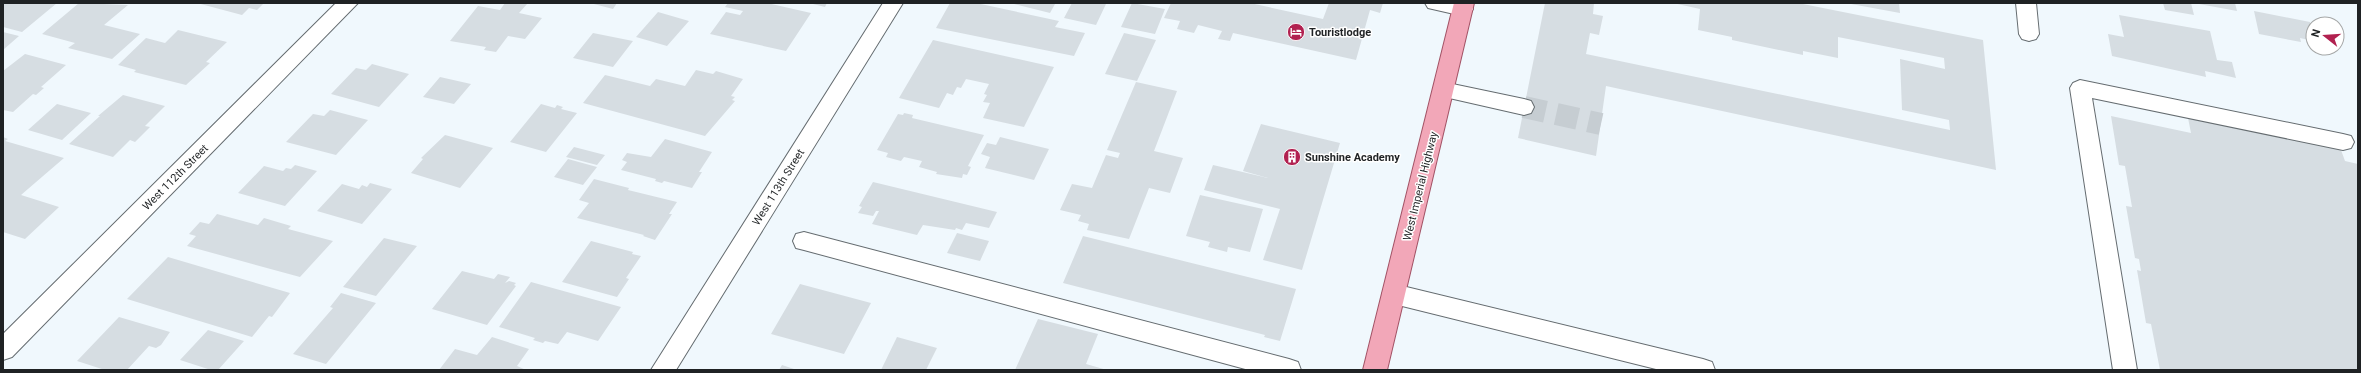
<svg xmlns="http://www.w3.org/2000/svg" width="2361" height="373" viewBox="0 0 2361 373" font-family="Roboto,sans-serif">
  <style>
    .building { fill: #d6dde2 }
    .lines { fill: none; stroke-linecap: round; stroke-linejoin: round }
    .minor-tunnel { stroke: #c6cdd2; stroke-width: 22; stroke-dasharray: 22 11; stroke-linecap: butt }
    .minor-casing { stroke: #656c70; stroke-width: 2 }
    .major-casing { stroke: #a25265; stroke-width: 2 }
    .minor { fill: #fff; fill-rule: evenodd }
    .major { fill: #f2a7b8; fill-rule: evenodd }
    .labels { text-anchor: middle; stroke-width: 3; stroke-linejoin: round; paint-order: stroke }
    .poi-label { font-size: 11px; font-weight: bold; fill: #1f2224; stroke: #fff; text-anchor: start }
    .street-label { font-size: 11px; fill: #1f2224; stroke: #fff }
  </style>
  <rect width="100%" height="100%" fill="#f0f8fd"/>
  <path class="building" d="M5 3H57L22 32 3 27V5Z
    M79 3 128 5 104 25 140 34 112 59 68 48 75 43 42 34Z
    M197 3H264L257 10 249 8 242 15Z
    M505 3H528L519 13 542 18 525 39 508 36 496 52 484 50 486 47 450 41 478 6 500 10Z
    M590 3H617L613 9Z
    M728 3H767L811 13 786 51 710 34 726 12 740 15 743 11 725 7Z
    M809 3H827L825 7Z
    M950 3H976L1059 21 1055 27 1085 33 1074 56 936 28Z
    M1010 3H1053L1055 4 1050 13Z
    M1072 3H1099L1106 4 1096 25 1064 18Z
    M1132 3 1165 9 1155 34 1121 27Z
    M1171 3H1250L1323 19 1329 3H1383L1380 13 1370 10 1356 60 1233 33 1230 41 1218 39 1222 31 1198 25 1194 33 1177 29 1180 21 1164 18Z
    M1545 3H1594L1593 14 1603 16 1599 35 1590 33 1586 54 1950 130 1949 120 1902 110 1900 59 1945 69 1944 58 1838 37V58L1803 51V55L1732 40V37L1698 30 1700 9 1673 3H1798L1983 40 1996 170 1606 86 1596 156 1518 138Z
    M1851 3H1899L1900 13 1851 4Z
    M2163 3H2191L2194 15 2165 10Z
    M2199 3H2235L2237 11 2199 4Z
    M2254 11 2310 22 2313 41 2300 38 2301 42 2259 34Z
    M658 12 689 21 667 46 636 37Z
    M2119 15 2210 31 2217 60 2232 62 2236 78 2205 71 2206 77 2112 56 2108 34 2124 37Z
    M178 30 227 42 206 62 210 63 186 85 134 72 136 70 118 65 146 38 165 43Z
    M3 32 19 36 3 50Z
    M593 33 633 41 613 67 573 58Z
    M1124 33 1156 40 1137 81 1105 74Z
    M933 40 1054 67 1024 127 983 118 990 103 983 102 987 95 984 94 989 84 966 79 961 88 957 87 953 95 947 93 939 108 899 98Z
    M25 54 66 65 41 87 44 88 36 95 33 94 13 112 3 110V71Z
    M372 64 409 74 379 107 331 94 356 68 366 70Z
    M696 70 713 74 716 71 743 79 731 96 735 97 732 100 735 101 705 136 583 103 605 75 650 86 656 79 685 86Z
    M440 77 471 84 454 104 423 97Z
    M1136 82 1177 91 1154 151 1183 158 1170 193 1149 188 1129 239 1087 230 1089 224 1078 221 1081 215 1060 210 1072 184 1092 188 1106 155 1118 158 1120 153 1107 150Z
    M123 95 165 106 145 126 150 127 135 142 130 140 113 157 69 144 100 116H98Z
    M57 104 91 113 62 140 28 130Z
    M541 104 555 108 557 105 563 107 561 109 577 113 546 152 510 142Z
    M330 110 368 120 336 155 286 142 313 114 324 116Z
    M904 113 913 115 912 118 984 135 968 166 971 167 967 175 963 174 962 178 936 174 937 172 919 167 922 161 904 157 901 161 886 157 888 153 877 150 898 114 903 115Z
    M2111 116 2191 133 2188 118 2341 150 2345 161 2358 164V370H2160L2151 324 2146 323 2137 270 2141 271 2139 259 2135 258 2126 206 2132 207 2125 166 2119 165Z
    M1261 124 1340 143 1302 270 1263 260 1280 209 1204 190 1213 165 1268 178 1243 171Z
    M445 135 493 148 460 188 411 173 423 159 421 158Z
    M3 137 8 139 5 141 64 158 21 195 59 207 25 239 3 232Z
    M1000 137 1049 149 1034 180 985 168 990 157 981 154 987 143 996 145Z
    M665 139 712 152 699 172H702L692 188 664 181 662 183 655 181 656 179 621 170 627 162 622 160 627 153 651 157Z
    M574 147 605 155 597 165 566 157Z
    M568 159 597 167 583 185 554 177Z
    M295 165 317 171 285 206 238 193 264 166 283 171 286 168 291 169Z
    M594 179 629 188 628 190 677 202 669 214H672L655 240 643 236 644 235 577 218 589 203 579 200Z
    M873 182 997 212 989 228 966 223 962 230 956 228 955 230 923 225 917 235 872 224 879 211H876L873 216 858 213 862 207 859 206Z
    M370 183 392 189 362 224 317 211 342 184 359 189 362 185 367 187Z
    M1200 195 1263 209 1250 252 1228 247 1227 252 1208 247 1210 242 1186 236Z
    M217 214 258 225 264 218 291 226 288 229 333 241 300 277 187 246 196 236 189 234 200 222 209 224Z
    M957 233 989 241 980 261 947 253Z
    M1083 236 1296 289 1280 341 1264 337 1265 335 1063 283Z
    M384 238 417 246 376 296 343 287Z
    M591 241 633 252 632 254 641 256 626 278 629 279 617 297 562 282Z
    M168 257 290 293 272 317 269 316 252 337 127 299Z
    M462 271 494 279 498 274 510 277 505 283 509 281 516 283 514 285 516 286 487 325 432 309Z
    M531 282 621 307 598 341 567 332 558 344 545 341 543 343 533 340 535 338 499 327Z
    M800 284 871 303 844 354 771 334Z
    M341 293 376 303 326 364 293 354 333 308 330 307Z
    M119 317 170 332 161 345 156 348 149 346 127 370H105L77 361Z
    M1038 319 1098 334 1086 364 1107 370H1015Z
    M208 330 244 341 218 370H211L180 360Z
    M492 337 529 349 517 366 526 370H439L455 349 477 355Z
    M897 337 937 348 926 370H881Z
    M782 365 797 370H779Z"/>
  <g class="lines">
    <path class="minor-tunnel" d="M1524 107 1601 124"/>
    <defs>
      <path id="minor" d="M336 3H358L12 357 3 360V334Z
        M883 3H903L676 370H651Z
        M1425 3H1466L1470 4 1473 9 1470 14 1463 16 1428 8Z
        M2016 3H2036L2039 34 2036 39 2029 41 2022 39 2019 34Z
        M2080 80 2343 134 2351 136 2354 142 2351 148 2343 150 2092 98 2137 370H2113L2070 88 2073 83Z
        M1443 82 1524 99 1531 101 1534 107 1531 113 1524 115 1436 95 1433 90 1436 85Z
        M804 232 1289 359 1298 362 1301 370H1249L804 250 796 248 793 241 796 234Z
        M1394 284 1703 359 1712 362 1715 370H1660L1394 304 1386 301 1382 294 1386 287Z"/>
      <path id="major" d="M1454 3H1474L1387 370H1363Z"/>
    </defs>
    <use href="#minor" class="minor-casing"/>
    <use href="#major" class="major-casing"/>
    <use href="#minor" class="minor"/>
    <use href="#major" class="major"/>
  </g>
  <defs>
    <symbol id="hotel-disc" viewBox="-11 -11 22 22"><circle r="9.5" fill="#b12150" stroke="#fff"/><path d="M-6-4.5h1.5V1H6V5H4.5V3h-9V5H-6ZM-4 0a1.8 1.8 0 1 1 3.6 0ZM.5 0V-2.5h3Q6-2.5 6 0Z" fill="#fff"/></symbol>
    <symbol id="building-disc" viewBox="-11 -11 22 22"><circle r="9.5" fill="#b12150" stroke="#fff"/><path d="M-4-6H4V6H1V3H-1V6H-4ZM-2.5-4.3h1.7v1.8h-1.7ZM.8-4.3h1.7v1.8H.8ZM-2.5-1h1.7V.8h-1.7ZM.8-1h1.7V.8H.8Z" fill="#fff"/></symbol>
  </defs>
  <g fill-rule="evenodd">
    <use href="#hotel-disc" x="1286" y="22" width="20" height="20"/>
    <use href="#building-disc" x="1282" y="147" width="20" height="20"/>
  </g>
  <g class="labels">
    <g class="poi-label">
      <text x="1309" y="36">Touristlodge</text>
      <text x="1305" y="161">Sunshine Academy</text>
    </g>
    <g class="street-label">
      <text transform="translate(175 177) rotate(-45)" y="4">West 112th Street</text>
      <text transform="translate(1420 186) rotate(-76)" y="4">West Imperial Highway</text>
      <text transform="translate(778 187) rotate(-58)" y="4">West 113th Street</text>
    </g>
  </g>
  <rect width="2361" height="373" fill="none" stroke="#1f2224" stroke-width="8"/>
  <g transform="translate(2325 36) rotate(287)"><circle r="19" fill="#ffffff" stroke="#a5a7a7"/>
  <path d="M0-3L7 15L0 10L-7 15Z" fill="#b12150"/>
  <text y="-6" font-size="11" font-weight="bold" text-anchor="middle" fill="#1f2224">N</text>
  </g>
</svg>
